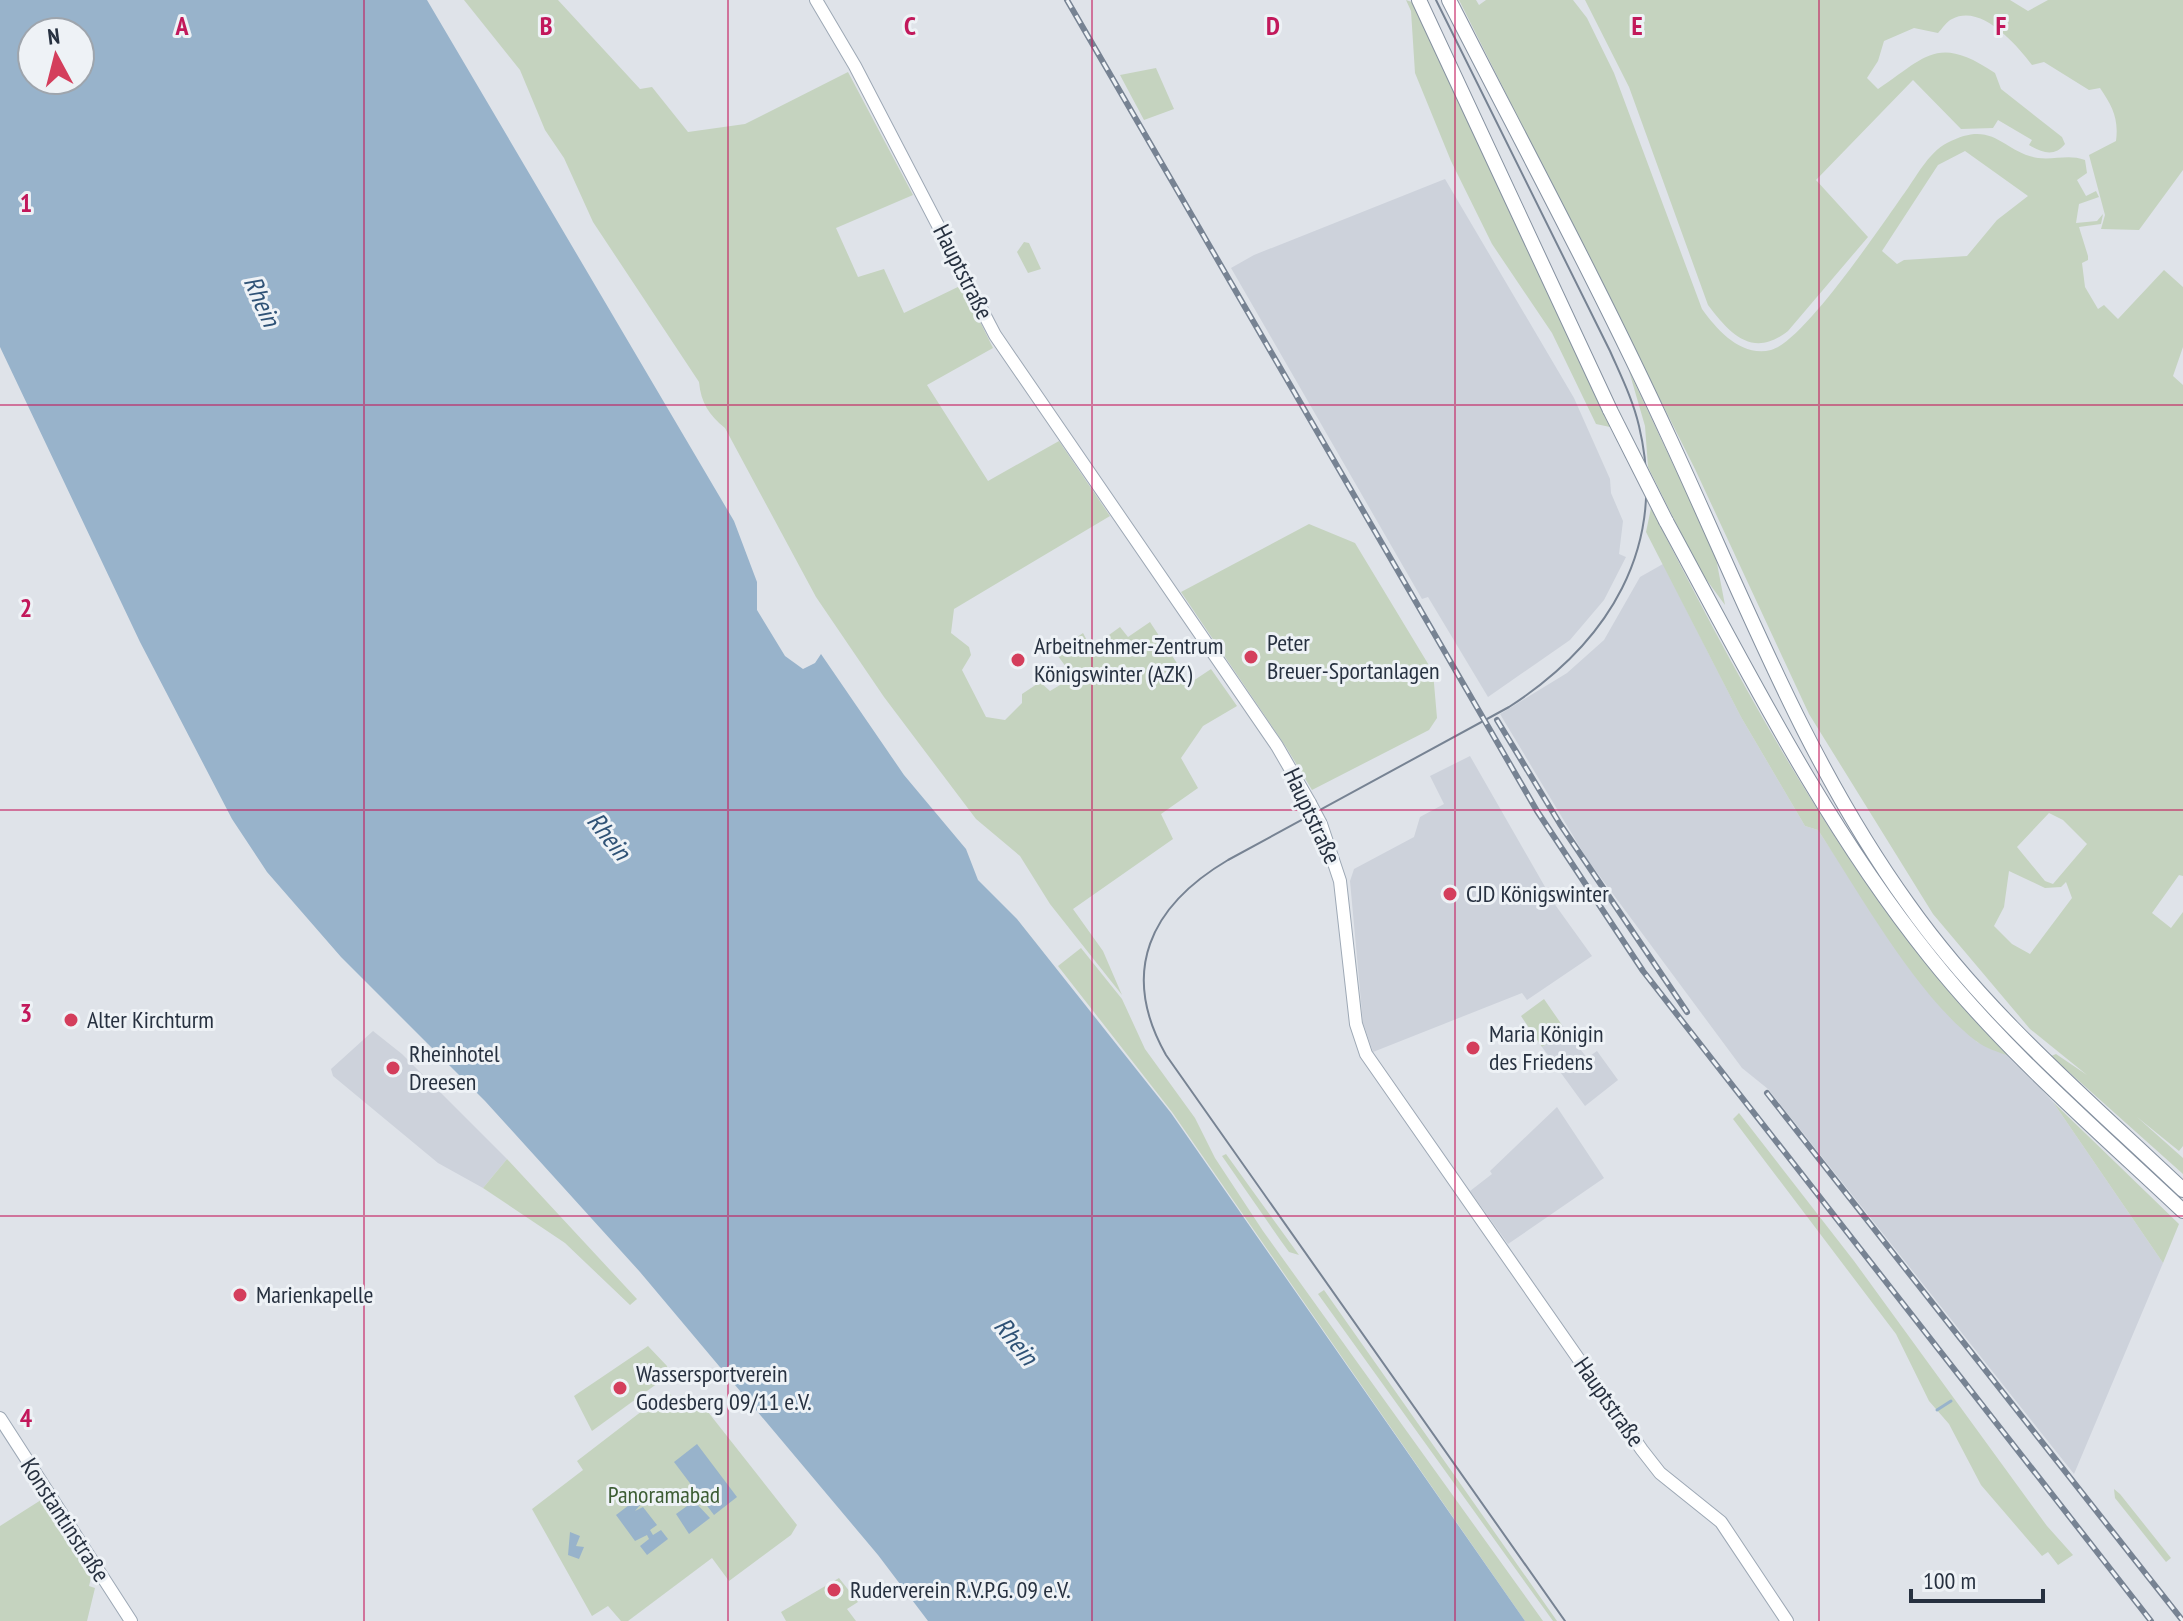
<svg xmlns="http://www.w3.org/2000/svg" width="2183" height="1621" viewBox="0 0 2183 1621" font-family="'PT Sans Narrow',sans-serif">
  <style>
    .built { fill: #cdd2db }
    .green { fill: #c5d3bf; fill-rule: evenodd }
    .water { fill: #98b3cb; fill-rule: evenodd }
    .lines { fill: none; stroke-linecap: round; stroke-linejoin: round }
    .stream { stroke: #98b3cb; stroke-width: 3 }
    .major-casing { stroke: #9da8b5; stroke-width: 14 }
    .highway-casing { stroke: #8591a0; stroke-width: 16 }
    .major { stroke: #fff; stroke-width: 12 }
    .highway { stroke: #fff; stroke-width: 14 }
    .tram { stroke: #778393; stroke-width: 2 }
    .rail-casing { stroke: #778393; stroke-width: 6 }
    .rail { stroke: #eef2f6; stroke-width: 3; stroke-dasharray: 9; stroke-linecap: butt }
    .major-bridge-casing { stroke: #9da8b5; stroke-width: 14; stroke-linecap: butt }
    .highway-bridge-casing { stroke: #8591a0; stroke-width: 16; stroke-linecap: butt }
    .major-bridge { stroke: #fff; stroke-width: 12 }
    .highway-bridge { stroke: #fff; stroke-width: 14 }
    .grid { fill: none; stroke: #c2185b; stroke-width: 2; stroke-opacity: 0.55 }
    .poi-dot { fill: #d43e5c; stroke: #eef2f6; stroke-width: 3 }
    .labels { text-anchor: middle; stroke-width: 6; stroke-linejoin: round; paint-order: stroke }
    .street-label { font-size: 24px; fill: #273140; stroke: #eef2f6 }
    .poi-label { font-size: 24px; fill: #273140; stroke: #eef2f6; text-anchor: start }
    .park-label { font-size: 24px; fill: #3d5d34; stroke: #eef2f6 }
    .water-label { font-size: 26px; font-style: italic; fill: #2f5276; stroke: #eef2f6 }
    .grid-label { font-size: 26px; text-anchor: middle; font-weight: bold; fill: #c2185b; stroke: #eef2f6; stroke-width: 6; stroke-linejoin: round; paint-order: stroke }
  </style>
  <rect width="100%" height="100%" fill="#dfe3e9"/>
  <path class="built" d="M1445 179 1574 398 1610 479 1611 493 1623 521 1619 554 1626 557 1604 600 1570 640 1488 697 1428 597 1422 599 1231 268 1254 255Z
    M1663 564 1741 717 1805 826 1818 830 1901 956 1977 1042 2009 1056 2053 1102 2163 1263 2074 1474 1768 1089 1742 1068 1587 859 1500 714 1567 673 1604 640 1640 577Z
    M1470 756 1556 906 1592 956 1527 1000 1522 993 1373 1052 1363 1023 1350 881 1354 869 1414 837 1420 817 1444 804 1430 776Z
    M1562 1025 1587 1058 1597 1051 1618 1080 1585 1106 1542 1047 1551 1041 1552 1031Z
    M373 1031 402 1054 507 1159 483 1188 438 1163 333 1076 331 1069Z
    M1557 1107 1604 1178 1508 1244 1470 1191 1492 1174 1490 1171Z"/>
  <path class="green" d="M464 0H558L640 89 652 87 688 132 745 124 848 72 913 195 836 228 858 277 884 269 904 313 962 285 993 348 927 385 988 481 1059 441 1110 516 954 609 951 633 969 647 971 655 962 670 986 717 1005 720 1022 703V694L1040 682 1050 691 1060 685V678L1069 671 1055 652 1083 633 1091 648 1120 627 1128 637 1150 622 1190 683 1211 669 1237 706 1203 726 1181 758 1198 788 1161 814 1173 839 1073 909 1103 951 1122 995 1050 904 1020 856 976 819 884 697 816 597 725 428C709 415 701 403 699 382L593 222 564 158 545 130 520 70Z
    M1406 0 1412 2 1610 427 1596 424 1552 333 1492 244 1451 161 1415 73 1411 11Z
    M1459 0H1476L1479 5 1486 0H1573L1587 18 1614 73 1702 309C1718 331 1741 357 1771 350 1804 342 1885 220 1908 188 1919 172 1930 152 1947 143 1994 118 2002 152 2038 158 2055 160 2069 154 2085 160L2087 173 2077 180 2086 196 2096 191 2099 197 2079 204 2076 223 2097 221 2103 214 2101 224 2079 227 2088 256V260L2082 263 2085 287 2098 309 2104 305 2118 319 2164 270 2183 287V347L2173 376 2183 385V876L2179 875 2152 913 2171 928 2183 912V1146L2179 1151 2137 1117 2183 1158V1174L2051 1056 2056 1054 2087 1075 2030 1029 1933 914 1809 714 1695 469ZM1965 151 2028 196 1997 220 1967 256 1904 260 1897 264 1882 251 1938 165ZM2049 813 2063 820 2087 844 2053 884 2045 881 2017 847ZM2009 871 2045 888 2061 887 2066 882 2072 898 2030 954 2012 944 1994 926 2004 907Z
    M1585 0H2010L2028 11 2048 0H2183V170L2139 230 2101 229 2105 215 2089 155 2116 141C2119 118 2112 106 2100 88L2089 90 2044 62 2032 65C2017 45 1981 3 1952 19 1947 21 1942 29 1938 33L1914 28 1884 41 1878 61 1867 78 1878 89C1926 57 1937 34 1995 73L2001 89 2062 137 2065 144C2055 157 2042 153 2029 145L2032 140 1998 120 1993 128 1961 129 1913 80 1816 180 1868 237 1788 331C1753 359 1730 334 1708 305L1629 87Z
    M1156 68 1174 109 1144 120 1120 75Z
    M1024 242 1029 243 1041 269 1028 273 1017 252Z
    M1629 371 1715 553 1725 605 1700 571 1648 467 1645 426Z
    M1651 508C1750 702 1854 899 2009 1056 1998 1052 1985 1048 1976 1041 1916 995 1860 894 1818 830L1805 826 1741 717 1646 532Z
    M1309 524 1355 543 1433 672 1437 718 1429 730 1312 790 1286 747 1181 592Z
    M1081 948 1122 999 1145 1049 1195 1118 1215 1158 1263 1231 1543 1621H1525L1172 1112 1058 966Z
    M1544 999 1562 1025 1552 1031 1551 1041 1542 1047 1521 1016Z
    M2053 1102 2179 1224 2163 1263Z
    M1739 1113 1854 1261 2047 1526 2073 1555 2058 1565 2048 1552 2042 1556 1981 1485 1949 1424 1929 1401 1896 1334 1733 1119Z
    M1226 1154 1299 1255 1289 1252 1281 1241 1222 1156Z
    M507 1159 637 1299 630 1305 565 1243 483 1188Z
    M1324 1290 1557 1621H1553L1318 1294Z
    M648 1346 667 1366 669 1375 592 1431 574 1396Z
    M668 1391 682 1409 697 1398 797 1525 791 1535 729 1581 712 1558 628 1621H621L608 1606 592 1616 532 1509 583 1470 577 1461Z
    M2114 1489 2120 1494 2171 1558 2166 1562 2115 1498Z
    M41 1500 91 1578 89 1586 95 1588 87 1621H0V1526Z
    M839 1578 858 1602 847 1609 856 1621H786L781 1612Z"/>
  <path class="water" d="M0 0H427L734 521 757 582V610L785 656 803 669 815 663 821 654 904 775 966 849 978 880 1017 919 1171 1113 1525 1621H928L878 1555 640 1272 485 1101 341 957 267 872 232 819 140 642 0 347ZM32 32H80V80H32Z
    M697 1444 737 1497 714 1515 674 1462Z
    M637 1499 641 1504 635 1511 643 1507 657 1525 650 1530 653 1535 661 1530 668 1539 647 1555 640 1546 649 1539 647 1535 635 1541 616 1515Z
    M694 1501 710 1518 689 1534 676 1514Z
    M570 1532 580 1536 576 1546 584 1547 579 1559 568 1555Z"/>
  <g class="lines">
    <path class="stream" d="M1937 1410 1951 1401"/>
    <defs>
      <path id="major" d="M816 0 855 66 995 335 1277 746 1310 803
        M1321 824 1340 881 1356 1024 1366 1054 1642 1450 1660 1473 1721 1522 1787 1621
        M0 1418 131 1621"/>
      <path id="highway" d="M1419 0 1610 410
        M1449 0C1523 145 1601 289 1669 437 1743 596 1805 761 1908 904 1985 1013 2086 1098 2183 1190
        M1666 521C1747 670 1824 825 1930 957 2005 1051 2096 1129 2183 1211"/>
    </defs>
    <use href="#major" class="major-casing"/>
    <use href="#highway" class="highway-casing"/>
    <use href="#major" class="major"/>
    <use href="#highway" class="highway"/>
    <path class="tram" d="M1436 0 1610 351C1621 376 1633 400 1639 426 1668 548 1608 643 1509 707L1228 860C1150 906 1119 972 1166 1055L1565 1621"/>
    <defs>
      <path id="rail" d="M1067 0 1537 811 1643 971 2151 1621
        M1497 720 1560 824 1687 1012
        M1767 1093 2183 1621"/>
    </defs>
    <use href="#rail" class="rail-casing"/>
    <use href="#rail" class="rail"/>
    <defs>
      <path id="major-bridge" d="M1310 803 1321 824"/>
      <path id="highway-bridge" d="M1610 410 1666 521"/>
    </defs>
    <use href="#major-bridge" class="major-bridge-casing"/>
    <use href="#highway-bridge" class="highway-bridge-casing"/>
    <use href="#major-bridge" class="major-bridge"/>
    <use href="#highway-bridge" class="highway-bridge"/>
  </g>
  <path class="grid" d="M364 0V1621M728 0V1621M1092 0V1621M1455 0V1621M1819 0V1621M0 405H2183M0 810H2183M0 1216H2183"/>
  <g class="poi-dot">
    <circle cx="1251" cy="657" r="8"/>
    <circle cx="1018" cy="660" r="8"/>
    <circle cx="1450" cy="894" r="8"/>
    <circle cx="71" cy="1020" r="8"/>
    <circle cx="1473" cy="1048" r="8"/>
    <circle cx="393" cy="1068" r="8"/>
    <circle cx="240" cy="1295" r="8"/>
    <circle cx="620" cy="1388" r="8"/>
    <circle cx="834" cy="1590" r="8"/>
  </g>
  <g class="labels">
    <g class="street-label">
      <text transform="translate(963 272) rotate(63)" y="8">Hauptstraße</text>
      <text transform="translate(1312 816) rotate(65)" y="8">Hauptstraße</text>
      <text transform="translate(1609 1402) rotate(55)" y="8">Hauptstraße</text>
      <text transform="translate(65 1520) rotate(57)" y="8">Konstantinstraße</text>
    </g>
    <g class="poi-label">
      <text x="1267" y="651">Peter<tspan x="1267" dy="28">Breuer-Sportanlagen</tspan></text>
      <text x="1034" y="654">Arbeitnehmer-Zentrum<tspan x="1034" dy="28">Königswinter (AZK)</tspan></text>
      <text x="1466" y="902">CJD Königswinter</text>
      <text x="87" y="1028">Alter Kirchturm</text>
      <text x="1489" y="1042">Maria Königin<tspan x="1489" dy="28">des Friedens</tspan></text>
      <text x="409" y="1062">Rheinhotel<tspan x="409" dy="28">Dreesen</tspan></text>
      <text x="256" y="1303">Marienkapelle</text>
      <text x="636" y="1382">Wassersportverein<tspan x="636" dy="28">Godesberg 09/11 e.V.</tspan></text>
      <text x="850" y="1598">Ruderverein R.V.P.G. 09 e.V.</text>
    </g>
    <g class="park-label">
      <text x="664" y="1503">Panoramabad</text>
    </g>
    <g class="water-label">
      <text transform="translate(262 301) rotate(66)" y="9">Rhein</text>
      <text transform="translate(609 836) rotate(51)" y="9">Rhein</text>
      <text transform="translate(1016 1341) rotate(51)" y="9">Rhein</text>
    </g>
  </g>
  <g class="grid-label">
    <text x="182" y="35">A</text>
    <text x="546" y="35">B</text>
    <text x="910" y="35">C</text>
    <text x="1273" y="35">D</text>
    <text x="1637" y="35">E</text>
    <text x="2001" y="35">F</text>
    <text x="26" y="212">1</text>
    <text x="26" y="617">2</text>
    <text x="26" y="1022">3</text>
    <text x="26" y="1427">4</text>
  </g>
  <g transform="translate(56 56) rotate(353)"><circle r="38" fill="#eef2f6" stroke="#9ea5ad" stroke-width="2"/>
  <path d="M0-6L14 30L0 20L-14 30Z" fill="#d43e5c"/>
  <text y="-12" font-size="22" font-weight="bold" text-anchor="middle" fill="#273140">N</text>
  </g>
  <path d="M1911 1589v12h132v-12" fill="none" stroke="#273140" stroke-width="4"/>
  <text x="1923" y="1589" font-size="24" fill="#273140" stroke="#eef2f6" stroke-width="6" paint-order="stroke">100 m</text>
</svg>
